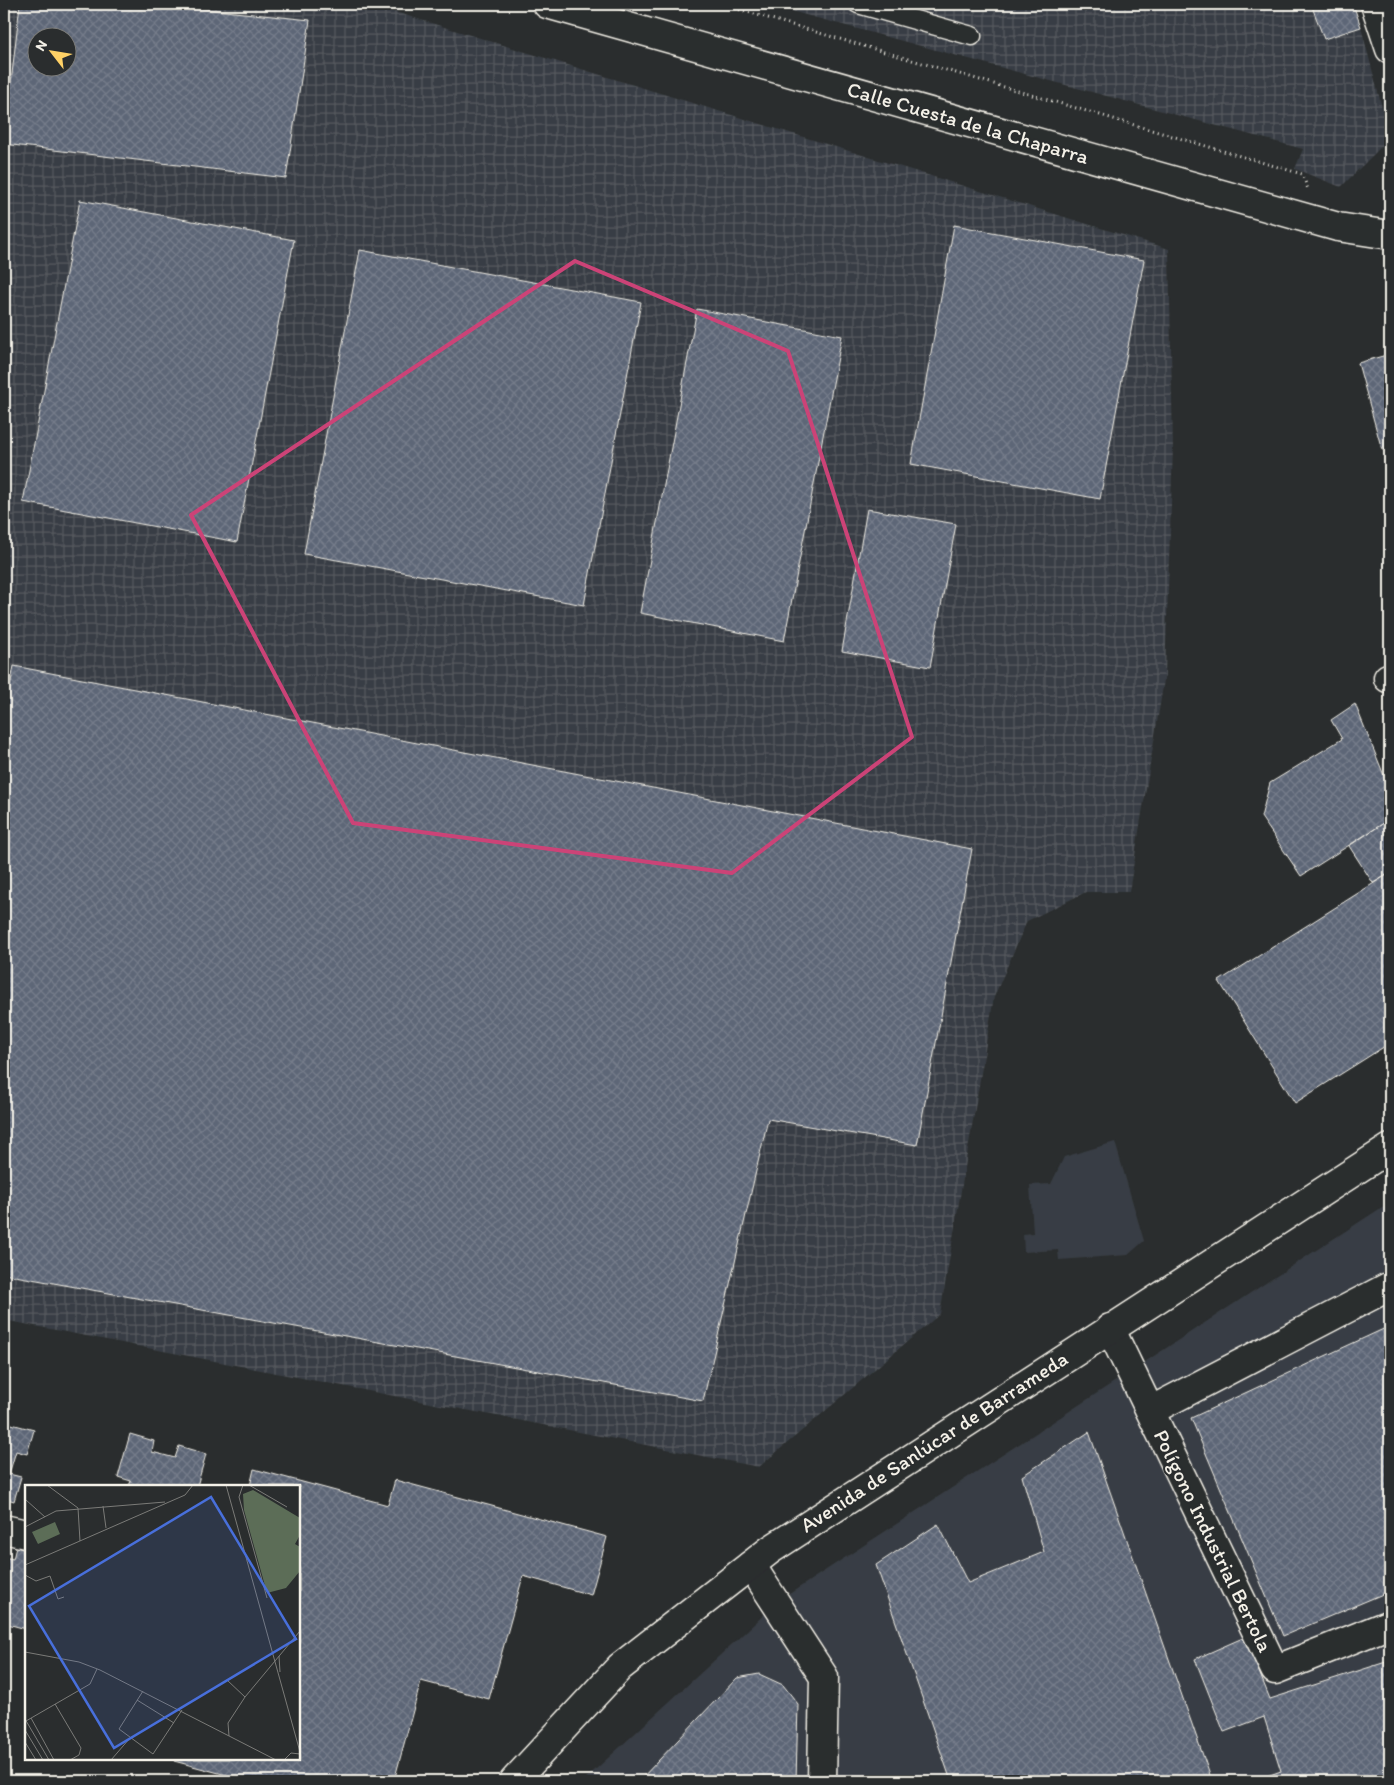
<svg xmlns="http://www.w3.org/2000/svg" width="1394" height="1785" viewBox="0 0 1394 1785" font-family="Itim,sans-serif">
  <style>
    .built { fill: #393e44 }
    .industrial { fill: url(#industrial-grid); fill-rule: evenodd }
    .building { fill: url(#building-cross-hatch); stroke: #f4f1e8; fill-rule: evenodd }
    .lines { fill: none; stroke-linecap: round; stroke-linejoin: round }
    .service-casing { stroke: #f4f1e8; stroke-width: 21 }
    .minor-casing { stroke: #f4f1e8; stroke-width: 31 }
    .secondary-casing { stroke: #f4f1e8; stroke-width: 31 }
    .primary-casing { stroke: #f4f1e8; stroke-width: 31 }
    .path { stroke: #f4f1e8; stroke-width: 3; stroke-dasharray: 1 4; stroke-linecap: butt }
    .service { stroke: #2a2d2e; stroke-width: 18 }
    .minor { stroke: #2a2d2e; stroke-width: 28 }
    .secondary { stroke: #2a2d2e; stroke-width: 28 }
    .primary { stroke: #2a2d2e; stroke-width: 28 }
    .marked { fill: none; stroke: #cc4377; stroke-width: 4; stroke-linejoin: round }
    .labels { text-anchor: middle; stroke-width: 4; stroke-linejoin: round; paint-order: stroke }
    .street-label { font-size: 21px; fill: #f4f1e8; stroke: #2a2d2e }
    .inset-road { fill: none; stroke: #7b7b78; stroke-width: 1 }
    .view { fill: #486fdb; fill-opacity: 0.15; stroke: #486fdb; stroke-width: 2.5 }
    .inset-edge { fill: none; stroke: #f4f1e8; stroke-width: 2.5 }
  </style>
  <defs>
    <pattern id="industrial-grid" width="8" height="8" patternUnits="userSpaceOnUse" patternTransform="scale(1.25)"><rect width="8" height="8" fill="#393e44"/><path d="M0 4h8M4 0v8" fill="none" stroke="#565a5f"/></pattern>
    <pattern id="building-cross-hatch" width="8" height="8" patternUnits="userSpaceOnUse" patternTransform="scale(1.25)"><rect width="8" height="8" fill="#5d6677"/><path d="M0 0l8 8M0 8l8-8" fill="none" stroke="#757c8a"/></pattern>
  </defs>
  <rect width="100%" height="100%" fill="#2a2d2e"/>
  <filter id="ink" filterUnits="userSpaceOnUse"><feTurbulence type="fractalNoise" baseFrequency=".02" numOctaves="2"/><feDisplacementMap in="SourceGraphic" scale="10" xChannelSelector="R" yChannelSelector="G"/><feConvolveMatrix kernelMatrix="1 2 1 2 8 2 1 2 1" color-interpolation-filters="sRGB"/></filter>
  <g filter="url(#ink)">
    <path class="built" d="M1115 1142 1144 1241 1128 1255 1059 1260 1058 1250 1024 1252 1023 1234 1033 1233 1030 1185 1051 1184 1064 1157Z
      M1390 1202V1781H583L780 1600Z"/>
    <path class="industrial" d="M4 4H369L1169 249 1173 448 1165 674 1129 892H1086L1027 921 994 997 940 1314 759 1467 4 1320ZM38 38H68V68H38Z
      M765 4H1353L1361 27 1390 138 1341 187 1295 169 1303 149Z"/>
    <path class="building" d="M20 4H158L310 20 286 178 4 144ZM38 38H68V68H38Z
      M1311 4H1353L1361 27 1324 39Z
      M80 200 294 240 237 542 23 502Z
      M954 225 1144 260 1100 499 911 464Z
      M360 250 641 302 584 605 304 554Z
      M697 309 842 336 784 641 640 613Z
      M1390 354V448L1382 450 1358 363Z
      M867 509 956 524 930 667 842 651Z
      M14 666 972 849 917 1145 768 1119 703 1401 4 1274V718Z
      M1355 704 1390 790V819L1301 876 1261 817 1270 783 1342 739 1331 720Z
      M1390 819V873L1373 883 1349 846Z
      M1390 873V1043L1295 1103 1219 981Z
      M1390 1326V1591L1283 1636 1191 1418Z
      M4 1422 34 1430 27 1454 16 1451 9 1474 21 1477 14 1501 4 1498Z
      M1089 1432 1212 1781H951L876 1565 938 1524 968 1583 1044 1552 1022 1476Z
      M130 1434 154 1441 152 1452 175 1458 179 1446 206 1454 197 1486H129L131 1481 118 1477Z
      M254 1469 388 1505 395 1480 607 1537 591 1595 523 1576 489 1699 421 1681 394 1781H249L174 1761 175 1759H299V1486H250Z
      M16 1547 26 1550V1629L4 1623V1557L13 1559Z
      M1245 1637 1270 1699 1386 1662 1390 1676V1781H1253L1281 1771 1264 1717 1224 1732 1195 1659Z
      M759 1674 783 1685 798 1704 796 1781H639L737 1678Z"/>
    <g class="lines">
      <defs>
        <path id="service" d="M858 4 972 36"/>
        <path id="minor" d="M1375 4 1390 49
          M1388 678H1390
          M1110 1328 1275 1670 1390 1624
          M1150 1411 1390 1286
          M4 1529 26 1534
          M751 1565 824 1677 822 1781"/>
        <path id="secondary" d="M547 4 1338 227 1390 235"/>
        <path id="primary" d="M514 1781 620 1667 770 1550 1390 1148"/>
      </defs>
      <use href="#service" class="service-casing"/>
      <use href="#minor" class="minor-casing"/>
      <use href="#secondary" class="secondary-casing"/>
      <use href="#primary" class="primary-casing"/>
      <path class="path" d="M720 4 1302 174 1308 189"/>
      <use href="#service" class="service"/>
      <use href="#minor" class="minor"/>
      <use href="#secondary" class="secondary"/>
      <use href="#primary" class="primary"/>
    </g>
  </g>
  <path class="marked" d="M575 261 788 351 912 737 732 873 353 823 191 515Z"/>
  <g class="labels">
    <g class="street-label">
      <text transform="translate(968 123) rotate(16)" y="7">Calle Cuesta de la Chaparra</text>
      <text transform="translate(934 1442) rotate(-33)" y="7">Avenida de Sanlúcar de Barrameda</text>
      <text transform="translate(1213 1541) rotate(64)" y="7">Polígono Industrial Bertola</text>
    </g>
  </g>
  <g transform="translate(25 1485)">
    <rect width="275" height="275" fill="#2a2d2e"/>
    <path d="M228 5 275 33V50L270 59 275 62V86L261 103 242 108 219 25 218 9ZM30 37 35 49 13 59 7 47Z" fill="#5c6d57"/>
    <path class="inset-road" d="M22 0 53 23 55 56M201 0 275 267M218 0 214 12 242 113M224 0 262 22M1 15 20 32M78 21 81 43M0 42 31 26 140 17M0 80 160 10 168 0M0 90 11 96 25 91 33 114 39 112M0 167 54 177 75 185 251 275M254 171 255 187M202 195 220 212M118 206 94 244 128 269 157 225M112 215 149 238M30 219 56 263 54 270 45 275M6 233 29 275M0 234 24 275M1 236 65 199 72 184M0 245 18 275M204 251 203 238 220 212 275 146M0 257 11 275M86 275 105 253M259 275 266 268 275 269"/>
    <path class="view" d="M186 12 271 154 89 263 4 121Z"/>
    <rect width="275" height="275" class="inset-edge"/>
  </g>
  <rect width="1394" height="1785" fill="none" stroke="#2a2d2e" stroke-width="20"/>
  <rect x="10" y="10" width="1374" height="1765" fill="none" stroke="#f4f1e8" stroke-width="2" filter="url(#ink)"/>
  <g transform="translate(52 52) rotate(301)"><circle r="24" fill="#2a2d2e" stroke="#7b7b78"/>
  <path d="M0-4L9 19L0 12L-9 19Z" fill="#ffd166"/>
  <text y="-8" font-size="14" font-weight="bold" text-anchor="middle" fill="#f4f1e8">N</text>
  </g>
</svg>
